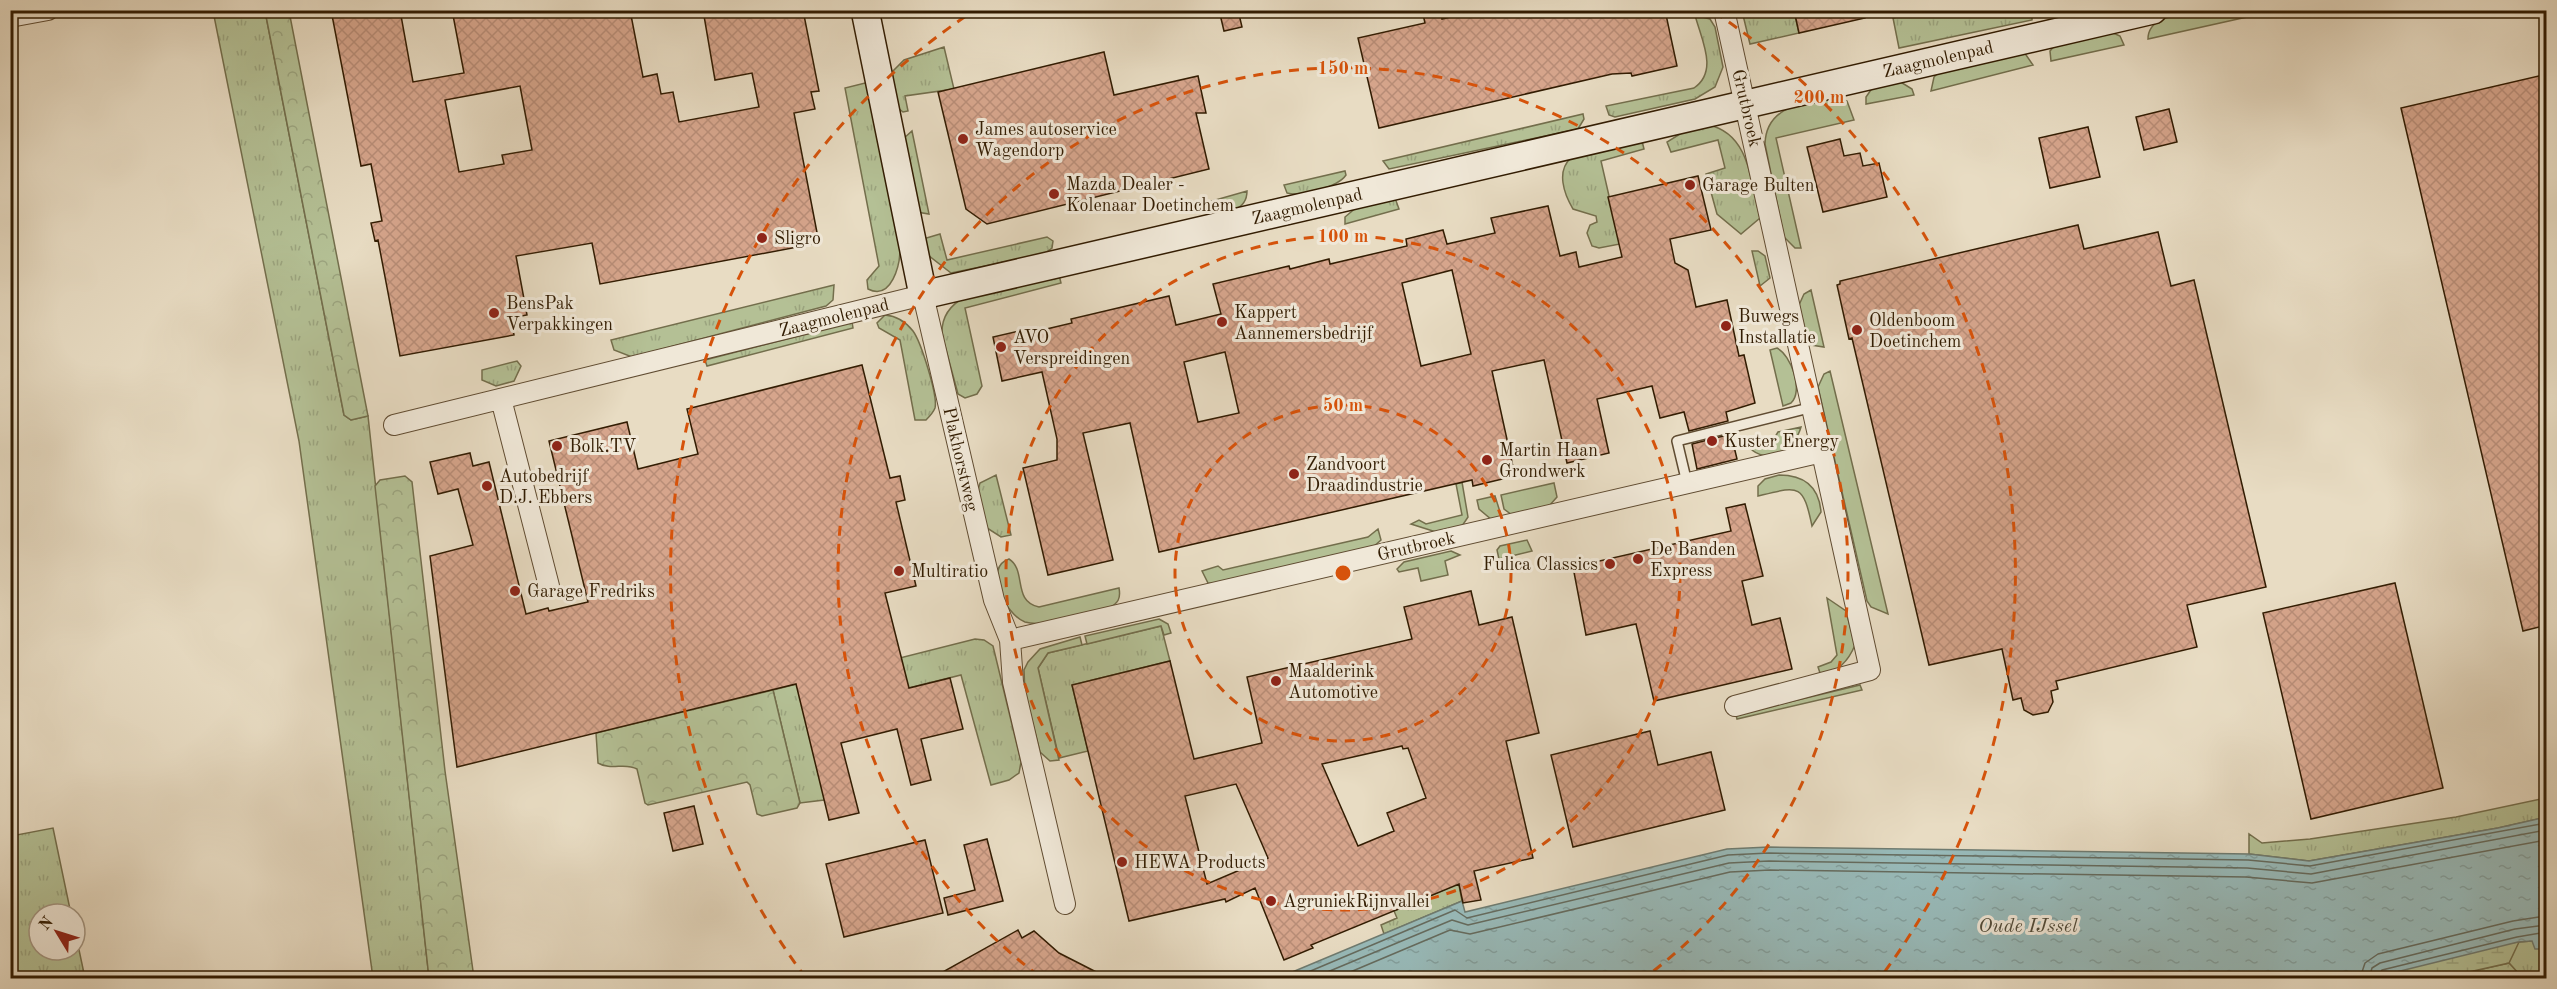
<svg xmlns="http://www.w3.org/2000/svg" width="2557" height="989" viewBox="0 0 2557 989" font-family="'Old Standard TT',serif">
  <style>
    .grass { fill: url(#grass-tufts); stroke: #736e4c; stroke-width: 1.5 }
    .forest { fill: url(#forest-crowns); stroke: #736e4c; stroke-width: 1.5 }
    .wetland { fill: url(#wetland-marsh); stroke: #736e4c; stroke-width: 1.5 }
    .green { fill: #b4c095; stroke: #736e4c; stroke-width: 1.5 }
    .water { fill: url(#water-ripples); stroke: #6f7b70; stroke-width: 1.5 }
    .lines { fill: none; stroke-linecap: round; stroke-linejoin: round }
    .shore { stroke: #656b5e; stroke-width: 1.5 }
    .building { fill: url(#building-cross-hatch); stroke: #321c02; stroke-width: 1.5; fill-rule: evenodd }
    .lane-casing { stroke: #604c32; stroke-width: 12 }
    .street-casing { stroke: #604c32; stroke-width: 22 }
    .secondary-casing { stroke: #321c02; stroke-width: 30 }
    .lane { stroke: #f0e8d8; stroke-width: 9 }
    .street { stroke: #f0e8d8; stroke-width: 20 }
    .secondary { stroke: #f0e8d8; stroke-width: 27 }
    .ring { fill: none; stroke: #d6530b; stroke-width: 3; stroke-dasharray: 10 8 }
    .poi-dot { fill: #8f2418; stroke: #f0e8d8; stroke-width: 2 }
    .labels { text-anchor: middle; stroke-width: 6; stroke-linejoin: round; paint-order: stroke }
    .street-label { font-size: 18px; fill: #321c02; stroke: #f0e8d8 }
    .poi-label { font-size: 18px; fill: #321c02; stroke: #f0e8d8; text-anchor: start }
    .water-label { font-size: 20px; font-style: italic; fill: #514b39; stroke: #f0e8d8 }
    .centre { fill: #d6530b; stroke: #f0e8d8; stroke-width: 3 }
    .ring-label { font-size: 18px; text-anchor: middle; font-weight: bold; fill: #d6530b; stroke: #f0e8d8; stroke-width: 6; stroke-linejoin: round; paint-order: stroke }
  </style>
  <defs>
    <pattern id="grass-tufts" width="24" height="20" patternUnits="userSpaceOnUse" patternTransform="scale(1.5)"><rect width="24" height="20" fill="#b4c095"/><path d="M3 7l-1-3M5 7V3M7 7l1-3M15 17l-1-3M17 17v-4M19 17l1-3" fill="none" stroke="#9ba47f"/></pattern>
    <pattern id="forest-crowns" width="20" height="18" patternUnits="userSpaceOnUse" patternTransform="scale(1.5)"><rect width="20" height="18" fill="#b4c095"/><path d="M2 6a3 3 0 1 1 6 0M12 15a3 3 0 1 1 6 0" fill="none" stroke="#9ba47f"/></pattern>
    <pattern id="wetland-marsh" width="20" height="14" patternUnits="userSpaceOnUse" patternTransform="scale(1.5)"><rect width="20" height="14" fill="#b4c095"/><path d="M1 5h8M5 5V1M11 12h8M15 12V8" fill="none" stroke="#9ba47f"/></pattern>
    <pattern id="water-ripples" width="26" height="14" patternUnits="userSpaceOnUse" patternTransform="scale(1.5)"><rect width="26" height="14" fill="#98bab9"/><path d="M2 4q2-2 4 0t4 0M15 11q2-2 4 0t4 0" fill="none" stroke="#839f9d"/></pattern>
    <pattern id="building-cross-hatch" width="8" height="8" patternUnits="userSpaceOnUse" patternTransform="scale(1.5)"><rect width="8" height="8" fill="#d6a58c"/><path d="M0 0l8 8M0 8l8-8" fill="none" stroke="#b88d77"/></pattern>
  </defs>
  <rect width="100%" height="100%" fill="#e8dcc3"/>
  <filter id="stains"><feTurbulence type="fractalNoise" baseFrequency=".00333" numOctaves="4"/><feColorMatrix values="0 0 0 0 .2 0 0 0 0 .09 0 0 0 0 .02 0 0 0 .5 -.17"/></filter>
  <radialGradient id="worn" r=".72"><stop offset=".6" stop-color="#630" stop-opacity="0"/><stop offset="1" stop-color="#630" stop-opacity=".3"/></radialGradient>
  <path class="grass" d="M1923 10 2032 11V20L1899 48 1893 18Z
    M213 11H265L344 415 351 420 368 416 429 978H373L299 441Z
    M1742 11H1794L1799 33 1750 44Z
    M1695 15 1710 19 1715 27 1723 67 1715 87 1695 99 1615 117 1609 115 1606 106 1694 88C1719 71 1701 39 1695 15Z
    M944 47 954 89 905 96 908 111 903 112 898 108 891 73 904 60Z
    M865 83 869 86 900 249C900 264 892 301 868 289L867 280 879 266 845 88Z
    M1583 114 1584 119 1578 129 1389 169 1383 161Z
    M1708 125C1750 133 1751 183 1760 218L1741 234 1717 214 1706 174 1725 168 1718 140 1671 152 1667 142 1688 129Z
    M912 131 929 214 917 212 903 139Z
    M1642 141 1644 149 1601 161 1620 244 1599 248 1592 246 1587 233 1590 225 1597 222 1596 216 1573 209C1564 194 1556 171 1571 158Z
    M1345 171 1346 175C1338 187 1301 197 1287 193L1284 185Z
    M1247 191C1247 211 1225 215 1209 211L1205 203Z
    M1395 198 1399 209 1345 224V217L1357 207Z
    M940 234 947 260 1047 237 1053 241 1052 248 1044 254 951 273 924 252 923 239Z
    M1752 251H1758L1765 256 1770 278 1760 286Z
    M1059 275 1061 283 965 308 982 386 977 394 965 398 958 394 942 335C941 317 950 305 965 297Z
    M834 285 833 300 826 306 632 357 614 350 611 340Z
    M885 315C896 316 906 322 913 331 921 342 938 396 935 408 933 413 930 416 926 420H915L900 340 879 328 877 323Z
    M852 322 853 328 707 366 705 360Z
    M517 361 521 366 514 381 496 386 482 380V370Z
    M996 475 1011 535 1001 537 987 528 977 492 980 483Z
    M1161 626 1170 661 1072 685 1088 751 1059 758 1038 668 1048 653Z
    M975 639 984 640 993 646 1021 762 1019 773 1009 780 991 785 961 675 833 707 824 800 800 803 773 690Z
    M2546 798V817L2498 828 2309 861 2249 854V834L2262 843 2310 839 2456 817Z
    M53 828 71 914H39V950H75V931L85 978H11V836Z
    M1457 875 1462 901 1384 934 1381 925 1397 918 1394 911 1453 886Z
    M2546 938V978L2533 973 2519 974 2509 963 2442 978H2367L2519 942 2532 941 2541 948 2540 942Z"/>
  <path class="forest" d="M265 11H289L368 416 351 420 344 415Z
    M405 476 412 482 445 771 474 978H429L375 486 380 480Z
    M773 690 800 803 797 808 762 816 757 814 750 785 747 782 648 805 645 803 637 769C625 762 611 771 598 763L596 733Z
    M2509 963 2519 974 2533 973 2546 978H2442Z"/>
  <path class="wetland" d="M2519 942 2509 963 2442 978H2160Z"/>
  <path class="green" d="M2204 11H2274L2148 39C2148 14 2185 15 2204 11Z
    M2111 32 2120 36 2124 45 2051 61 2050 51 2056 44Z
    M2024 52 2033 65 1931 91 1934 77 1940 71Z
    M1899 81 1912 89 1914 95 1866 104V97L1873 87Z
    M1834 96 1847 101 1854 120 1776 138 1801 248H1795L1784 237 1765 144C1766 106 1803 103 1834 96Z
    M1811 290 1824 347 1811 345 1807 338 1799 305 1804 294Z
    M1777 348C1791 355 1804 391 1791 403L1783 406 1770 350Z
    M1830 371 1888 614 1871 607 1867 601 1818 387 1824 374Z
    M1801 427C1795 449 1767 467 1749 447L1747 439 1759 445 1772 442 1778 432Z
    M1779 475C1804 475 1819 487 1821 512L1812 526C1803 483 1799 486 1758 496V486L1765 479Z
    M1462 482 1468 517 1462 526 1436 532 1411 524 1419 520 1426 524 1462 515 1456 484Z
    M1554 483 1557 497 1549 506 1512 515 1504 509 1501 495Z
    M1495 496 1501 515 1499 519 1492 520 1479 509 1477 500Z
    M1378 529 1381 540 1372 548 1214 584 1208 583 1202 571 1218 566 1223 570 1368 537Z
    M1527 540 1532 551 1499 559 1497 550 1500 546Z
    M1451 551 1460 555 1445 561 1448 575 1421 581 1418 568 1399 572 1397 569 1404 562Z
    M1009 559C1027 570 1012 602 1039 607L1119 588C1121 599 1118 603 1109 608 1088 613 1045 628 1025 622 1005 615 983 567 1009 559Z
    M1827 598 1846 611 1855 645C1848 662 1838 671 1821 676L1818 667 1831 662 1837 655Z
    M1159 619 1168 624 1171 633 1164 635 1161 626 1087 644 1085 636Z
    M1080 637 1082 645 1048 653 1038 668 1059 760 1050 761 1040 752 1025 693 1024 670 1028 662 1040 649Z
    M1860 685 1862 690 1737 719 1736 715Z"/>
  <path class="water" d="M2546 817V938L2540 942 2541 949H2535L2532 941 2518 942 2376 977 1278 978 1462 901 1465 912 1727 849 1769 847 2249 854 2309 861 2498 828Z"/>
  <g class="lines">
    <path class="shore" d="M1294 978 1455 910 1467 918 1728 855 1769 853 2248 860 2310 866 2546 823
      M1313 978 1452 920 1468 925 1729 863 1769 861 2247 868 2311 874 2546 830
      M1336 978 1450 930 1470 934 1730 872 1770 870 2246 877 2312 883 2546 840
      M2360 978 2365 963 2378 954 2513 921 2546 916
      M2369 978 2372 968 2380 963 2515 929 2546 925
      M2377 978 2382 970 2517 937 2546 932"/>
  </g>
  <path class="building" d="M331 10H400L413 82 464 73 452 10H630L643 77 657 74 661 94 673 92 679 122 759 107 752 73 715 80 703 10H803L819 91 811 92 815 109 794 113 819 243 600 284 592 243 516 256 527 315 511 318 514 335 400 356 378 240 375 241 371 223 382 221 371 164 361 166ZM520 86 532 150 502 155 504 164 459 172 445 100Z
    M1219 10H1238L1242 27 1224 31Z
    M1422 10H1440L1442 19 1479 10H1665L1677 66 1632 76 1631 73 1612 74 1379 128 1358 38 1425 23Z
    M1794 10H1864L1865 18 1799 33Z
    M1104 52 1114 95 1198 76 1206 113H1196L1209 169 987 224 966 209 938 92Z
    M2547 74V625L2523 631 2401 108Z
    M2169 109 2177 142 2144 150 2136 117Z
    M2088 127 2100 177 2050 188 2039 138Z
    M1840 139 1844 156 1860 153 1863 166 1879 163 1887 197 1823 212 1807 147Z
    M1698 176 1711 230 1670 239 1675 263 1688 270 1696 307 1727 300 1739 356 1744 355 1755 403 1726 412 1728 421 1689 431 1684 412 1660 418 1652 386 1597 399 1609 453 1567 463 1544 360 1492 371 1515 476 1473 486 1472 480 1159 552 1130 423 1083 433 1113 560 1048 575 1023 468 1057 460V439L1042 372 1002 381 993 337 1037 327 1038 331 1072 323 1071 319 1169 296 1176 325 1221 314 1213 284 1289 266 1290 269 1329 259 1330 264 1407 246 1406 239 1443 230 1447 244 1495 233 1491 218 1548 206 1560 256 1576 252 1579 267 1622 257 1608 197ZM1452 270 1471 354 1421 366 1402 283ZM1225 352 1239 413 1198 422 1184 362Z
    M2078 225 2084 249 2158 232 2171 286 2194 280 2266 587 2187 605 2197 647 2056 681 2058 689 2051 691 2053 702 2048 712 2033 715 2024 710 2021 698 2013 700 2002 649 1929 665 1852 338 1849 339 1837 285 1840 284V281Z
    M862 365 890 478 900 476 905 500 896 502 916 586 885 593 909 688 950 678 963 729 921 739 931 780 911 785 897 729 841 743 859 813 829 820 796 684 457 767 430 556 473 545 458 489 438 494 430 462 470 453 473 466 489 462 526 614 548 608 549 611 588 602 549 441 627 422 638 469 698 454 687 409Z
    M1731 434 1737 459 1697 469 1692 444Z
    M1745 504 1763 576 1742 581 1752 625 1780 618 1792 669 1654 701 1636 624 1586 635 1573 567 1731 531 1726 508Z
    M2395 583 2443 788 2311 819 2263 613Z
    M1471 591 1479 625 1512 617 1539 733 1506 741 1533 858 1474 871 1481 900 1463 903 1459 884 1311 945 1313 948 1284 960 1255 888 1226 902 1225 899 1129 921 1072 685 1170 661 1194 759 1262 743 1247 677 1412 639 1404 607ZM1402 746 1403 749 1408 748 1426 798 1387 813 1394 831 1358 846 1322 764ZM1236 784 1268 858 1207 884 1185 796Z
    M1650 731 1658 765 1711 752 1725 810 1573 847 1551 755Z
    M694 806 703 844 673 851 664 813Z
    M987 839 1003 901 948 915 944 898 975 890 964 845Z
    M925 840 943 913 844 937 826 864Z
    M1018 930 1022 938 1034 931 1059 953 1108 978H932Z"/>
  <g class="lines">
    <defs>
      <path id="lane" d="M1687 483 1677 441 1813 407"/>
      <path id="street" d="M1724 10 1870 670 1735 706
        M10 17 48 10
        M501 399 549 586
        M394 425 923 295 994 600 1010 640 1013 682 1065 904
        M1010 640 1822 452"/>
      <path id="secondary" d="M865 10 923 295 2153 10"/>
    </defs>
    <use href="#lane" class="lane-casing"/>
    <use href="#street" class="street-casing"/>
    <use href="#secondary" class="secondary-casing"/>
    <use href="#lane" class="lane"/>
    <use href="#street" class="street"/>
    <use href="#secondary" class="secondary"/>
  </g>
  <g class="ring">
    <circle cx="1343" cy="573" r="168"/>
    <circle cx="1343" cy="573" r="337"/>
    <path d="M1039 976A505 505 0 1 1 1647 976"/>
    <path d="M806 978A673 673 0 0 1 972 12M1714 12A673 673 0 0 1 1880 978"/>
  </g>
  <g class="poi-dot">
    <circle cx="963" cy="139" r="6"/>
    <circle cx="1690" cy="185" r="6"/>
    <circle cx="1054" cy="194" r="6"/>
    <circle cx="762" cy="238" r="6"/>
    <circle cx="494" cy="313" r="6"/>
    <circle cx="1222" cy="322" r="6"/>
    <circle cx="1726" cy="326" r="6"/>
    <circle cx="1857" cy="330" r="6"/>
    <circle cx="1001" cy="347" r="6"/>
    <circle cx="1712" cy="441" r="6"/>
    <circle cx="557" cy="446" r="6"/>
    <circle cx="1487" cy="460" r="6"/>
    <circle cx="1294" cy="474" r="6"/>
    <circle cx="487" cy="486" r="6"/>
    <circle cx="1638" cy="559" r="6"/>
    <circle cx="1610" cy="564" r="6"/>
    <circle cx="899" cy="571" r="6"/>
    <circle cx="515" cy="591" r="6"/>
    <circle cx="1276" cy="681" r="6"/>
    <circle cx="1122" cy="862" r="6"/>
    <circle cx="1271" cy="901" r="6"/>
  </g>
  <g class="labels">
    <g class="street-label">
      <text transform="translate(1938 59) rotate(-13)" y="6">Zaagmolenpad</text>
      <text transform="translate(1747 108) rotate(77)" y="6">Grutbroek</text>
      <text transform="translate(1307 206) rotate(-13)" y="6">Zaagmolenpad</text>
      <text transform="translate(834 317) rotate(-14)" y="6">Zaagmolenpad</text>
      <text transform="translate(961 459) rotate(77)" y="6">Plakhorstweg</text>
      <text transform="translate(1416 546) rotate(-13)" y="6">Grutbroek</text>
    </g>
    <g class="poi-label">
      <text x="975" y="135">James autoservice<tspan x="975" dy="21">Wagendorp</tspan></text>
      <text x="1066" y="190">Mazda Dealer -<tspan x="1066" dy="21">Kolenaar Doetinchem</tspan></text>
      <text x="1702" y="191">Garage Bulten</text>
      <text x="774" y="244">Sligro</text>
      <text x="506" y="309">BensPak<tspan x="506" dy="21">Verpakkingen</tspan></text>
      <text x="1234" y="318">Kappert<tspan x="1234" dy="21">Aannemersbedrijf</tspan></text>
      <text x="1738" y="322">Buwegs<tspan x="1738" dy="21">Installatie</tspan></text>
      <text x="1869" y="326">Oldenboom<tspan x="1869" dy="21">Doetinchem</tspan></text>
      <text x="1013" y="343">AVO<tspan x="1013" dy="21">Verspreidingen</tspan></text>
      <text x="1724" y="447">Kuster Energy</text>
      <text x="569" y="452">Bolk.TV</text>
      <text x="1499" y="456">Martin Haan<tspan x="1499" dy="21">Grondwerk</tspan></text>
      <text x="1306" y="470">Zandvoort<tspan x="1306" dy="21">Draadindustrie</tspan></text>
      <text x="499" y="482">Autobedrijf<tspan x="499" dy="21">D.J. Ebbers</tspan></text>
      <text x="1650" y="555">De Banden<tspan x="1650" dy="21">Express</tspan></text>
      <text x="1598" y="570" text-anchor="end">Fulica Classics</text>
      <text x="911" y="577">Multiratio</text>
      <text x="527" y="597">Garage Fredriks</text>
      <text x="1288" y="677">Maalderink<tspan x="1288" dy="21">Automotive</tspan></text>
      <text x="1134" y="868">HEWA Products</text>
      <text x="1283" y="907">AgruniekRijnvallei</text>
    </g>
    <g class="water-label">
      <text x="2028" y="932">Oude IJssel</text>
    </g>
  </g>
  <circle cx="1343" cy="573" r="9" class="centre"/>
  <g class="ring-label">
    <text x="1343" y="74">150 m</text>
    <text x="1819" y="103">200 m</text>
    <text x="1343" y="242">100 m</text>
    <text x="1343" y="411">50 m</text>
  </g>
  <rect width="2557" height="989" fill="none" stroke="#e8dcc3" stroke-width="36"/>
  <rect x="12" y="12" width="2533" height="965" fill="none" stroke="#321c02" stroke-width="3"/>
  <rect x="18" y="18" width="2521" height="953" fill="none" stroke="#321c02" stroke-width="1.5"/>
  <g transform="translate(57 932) rotate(308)"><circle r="28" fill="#f0e8d8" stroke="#a49682" stroke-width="1.5"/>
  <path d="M0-4.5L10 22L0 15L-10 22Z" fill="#8f2418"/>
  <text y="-9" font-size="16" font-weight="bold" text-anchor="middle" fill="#321c02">N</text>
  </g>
  <rect width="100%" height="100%" filter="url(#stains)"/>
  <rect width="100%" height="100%" fill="url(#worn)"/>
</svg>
